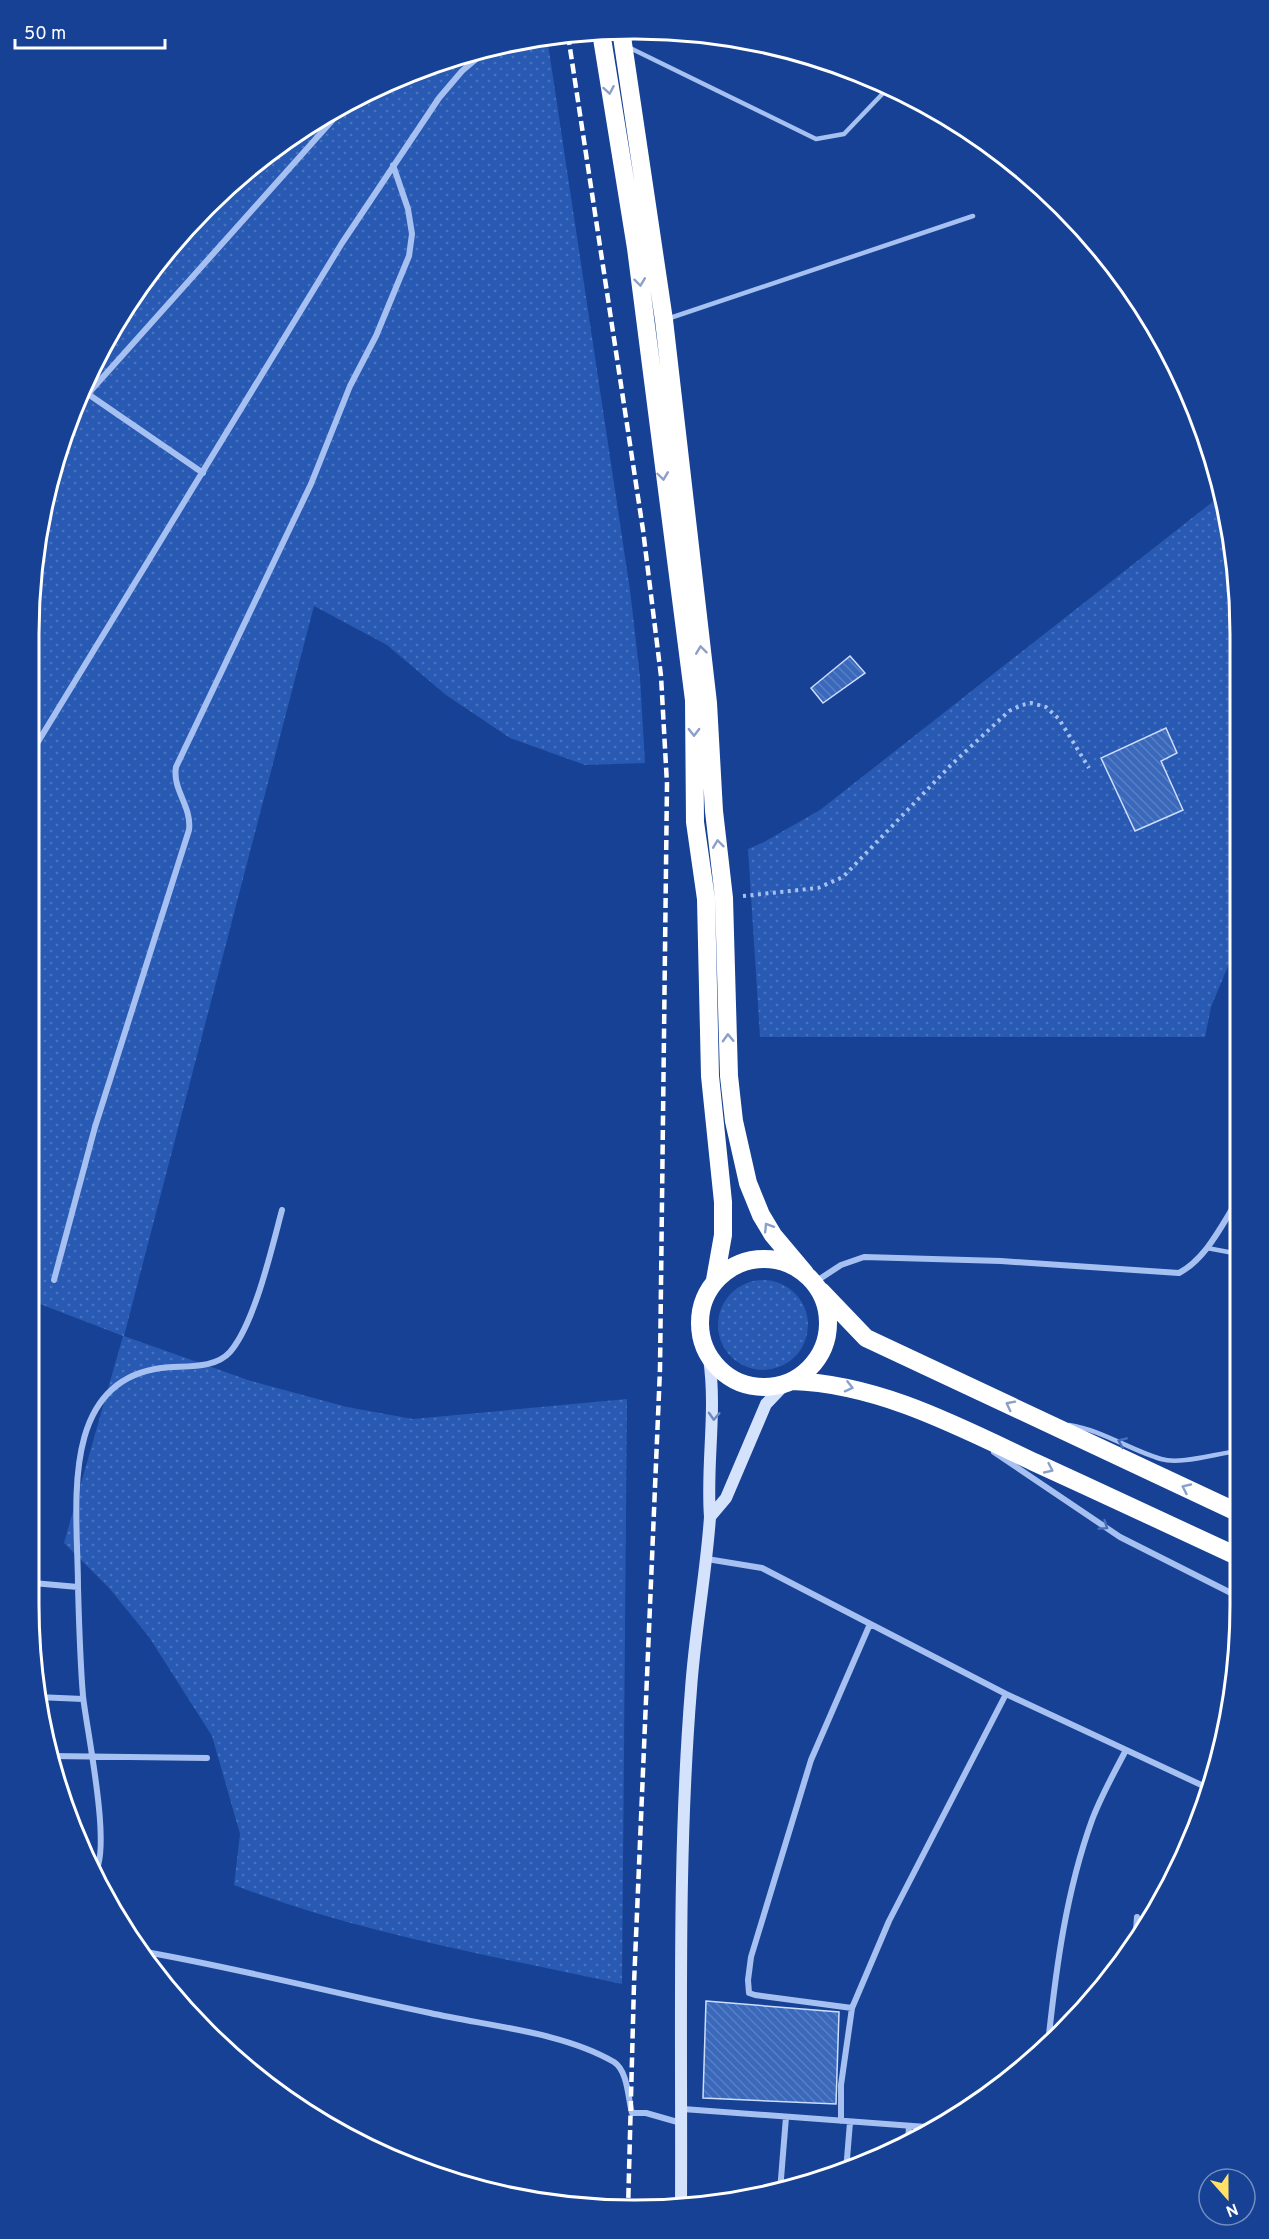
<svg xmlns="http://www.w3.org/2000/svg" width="1269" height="2239" viewBox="0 0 1269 2239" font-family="Overpass,sans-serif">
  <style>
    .grass { fill: url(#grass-dots) }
    .building { fill: url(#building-back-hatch); stroke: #cddefc; stroke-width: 1.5 }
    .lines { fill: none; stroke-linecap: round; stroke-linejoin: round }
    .path { stroke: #a6c1f1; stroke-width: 4; stroke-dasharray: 3 4.5; stroke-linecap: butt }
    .lane { stroke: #a6c1f1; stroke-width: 4.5 }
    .street { stroke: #a6c1f1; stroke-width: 6 }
    .secondary { stroke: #d5e2fc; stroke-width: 12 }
    .highway { stroke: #fff; stroke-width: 18 }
    .rail { stroke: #fff; stroke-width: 4.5; stroke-dasharray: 10 4.5; stroke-linecap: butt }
    .oneway { stroke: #8aa0ca }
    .oneway2 { stroke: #6c89c3 }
    .oneway3 { stroke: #486eb5 }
    .rim { fill: none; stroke: #fff; stroke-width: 3 }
  </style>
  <defs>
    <pattern id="grass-dots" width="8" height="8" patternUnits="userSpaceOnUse" patternTransform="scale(1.5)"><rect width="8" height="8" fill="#2859b3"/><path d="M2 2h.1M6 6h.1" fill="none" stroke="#4872be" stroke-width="1.8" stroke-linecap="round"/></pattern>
    <pattern id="building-back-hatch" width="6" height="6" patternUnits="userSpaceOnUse" patternTransform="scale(1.5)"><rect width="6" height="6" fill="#3a68bb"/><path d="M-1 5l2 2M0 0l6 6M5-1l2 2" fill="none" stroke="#587fc5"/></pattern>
  </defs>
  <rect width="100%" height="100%" fill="#164194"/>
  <path class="grass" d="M547 37 630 590 640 677 645 763 585 765 510 738 446 695 387 645 314 606 124 1336 248 1380 347 1407 413 1419 627 1399 622 1984C493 1956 357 1933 234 1885L240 1834 212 1736 149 1637 109 1588 64 1543 123 1336 32 1301 30 595 61 440 130 298 206 206 298 131 402 75 516 40Z
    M1220 496 1239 595V940L1211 1007 1205 1037H760L748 849 764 842 820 810Z
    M718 1325a45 45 0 1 1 90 0a45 45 0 1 1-90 0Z"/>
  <path class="building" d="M850 656 865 673 823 703 811 688Z
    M1166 728 1177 753 1161 761 1183 810 1135 831 1101 758Z
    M706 2001 839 2012 836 2104 703 2098Z"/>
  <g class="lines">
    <path class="path" d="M743 896 818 888 843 877 950 766 1009 711 1022 705 1031 703 1046 707 1059 719 1089 768"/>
    <path class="lane" d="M628 47 816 139 844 134 889 87
      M670 318 973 216
      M1207 1248 1239 1254
      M1069 1425C1102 1430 1130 1450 1161 1459 1181 1465 1217 1453 1239 1451"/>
    <path class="street" d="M88 394 203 473
      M78 405 346 105
      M30 755 342 243 439 98 462 71 488 49
      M54 1280 95 1127 189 830C192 806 172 790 176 767L311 484 350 386 376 336 409 256 412 234 408 209 393 165
      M815 1282 841 1265 864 1257 1001 1261 1179 1273C1207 1258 1222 1224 1239 1198
      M994 1452 1120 1537 1239 1597
      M707 1559 762 1568 1006 1694 1210 1789
      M33 1583 78 1587C79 1623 80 1660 83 1696 86 1727 114 1856 93 1875
      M78 1587C78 1511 57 1382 161 1368 183 1365 214 1370 230 1352 255 1323 272 1247 282 1210
      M37 1697 83 1699
      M51 1756 207 1758
      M1135 1945 1137 1917
      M140 1951C238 1968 333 1993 430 2013 488 2026 563 2032 614 2062 628 2071 628 2099 632 2113H646L681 2123
      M852 2008 755 1995 749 1993 748 1980 751 1957 811 1760 870 1624
      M1048 2044C1056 1968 1066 1892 1092 1820 1101 1796 1114 1773 1126 1750
      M683 2109 940 2128
      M841 2121V2085L852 2008 889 1921 1006 1694
      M908 2143 909 2126
      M846 2171 850 2122
      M780 2191 786 2117"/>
    <path class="secondary" d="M710 1517 726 1498 766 1404 786 1383
      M681 2206C682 2034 677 1861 691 1689 695 1631 706 1575 710 1517 706 1464 717 1412 709 1358"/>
    <path class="highway" d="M621 30 664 320 708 703 714 811 724 898 729 1076 734 1121 748 1183 761 1215 773 1235 805 1273
      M601 32 636 248 694 700 695 822 706 899 710 1076 723 1202V1235L715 1280
      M700 1323a64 64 0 1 1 128 0a64 64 0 1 1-128 0Z
      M821 1291 866 1338 1239 1513
      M792 1381C879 1384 958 1426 1036 1463 1104 1494 1172 1526 1239 1557"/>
    <path class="rail" d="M568 35 643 530 661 676 667 784 660 1369 634 1984 628 2210"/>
  </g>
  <defs><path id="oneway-chevron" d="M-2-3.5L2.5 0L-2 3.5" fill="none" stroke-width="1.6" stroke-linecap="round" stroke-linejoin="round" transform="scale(1.5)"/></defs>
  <g class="oneway">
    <use href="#oneway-chevron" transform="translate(609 90) rotate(80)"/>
    <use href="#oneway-chevron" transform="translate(640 282) rotate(83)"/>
    <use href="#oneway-chevron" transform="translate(663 476) rotate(82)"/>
    <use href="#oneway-chevron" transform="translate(701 650) rotate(-97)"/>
    <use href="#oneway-chevron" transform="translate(694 732) rotate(89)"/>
    <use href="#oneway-chevron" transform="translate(718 844) rotate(-97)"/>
    <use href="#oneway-chevron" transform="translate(728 1038) rotate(-92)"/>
    <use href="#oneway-chevron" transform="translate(768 1227) rotate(-122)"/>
    <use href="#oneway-chevron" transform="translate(849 1387) rotate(14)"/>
    <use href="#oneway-chevron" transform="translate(1010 1405) rotate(-153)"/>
    <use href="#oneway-chevron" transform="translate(1049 1469) rotate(25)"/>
    <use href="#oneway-chevron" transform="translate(1186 1488) rotate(-155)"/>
  </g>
  <use class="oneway2" href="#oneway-chevron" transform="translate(714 1416) rotate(93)"/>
  <g class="oneway3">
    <use href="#oneway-chevron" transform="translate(1122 1442) rotate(-157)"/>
    <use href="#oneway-chevron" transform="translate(1104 1526) rotate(34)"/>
  </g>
  <path d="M0 0H1269V2239H0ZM634 39H635A595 595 0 0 1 1230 634V1605A595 595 0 0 1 635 2200H634A595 595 0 0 1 39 1605V634A595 595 0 0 1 634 39Z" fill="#164194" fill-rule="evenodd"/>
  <path class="rim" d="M634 39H635A595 595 0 0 1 1230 634V1605A595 595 0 0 1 635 2200H634A595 595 0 0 1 39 1605V634A595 595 0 0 1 634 39Z"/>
  <g transform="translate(1227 2197) rotate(159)"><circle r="28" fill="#164194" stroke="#738dbf" stroke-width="1.5"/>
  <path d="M0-4.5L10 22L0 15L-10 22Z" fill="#ffe166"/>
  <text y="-9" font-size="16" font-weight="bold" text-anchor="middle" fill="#ffffff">N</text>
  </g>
  <path d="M15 39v9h150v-9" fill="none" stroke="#ffffff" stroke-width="3"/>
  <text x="24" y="39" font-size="18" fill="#ffffff" stroke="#164194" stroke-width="4.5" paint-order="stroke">50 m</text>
</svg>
